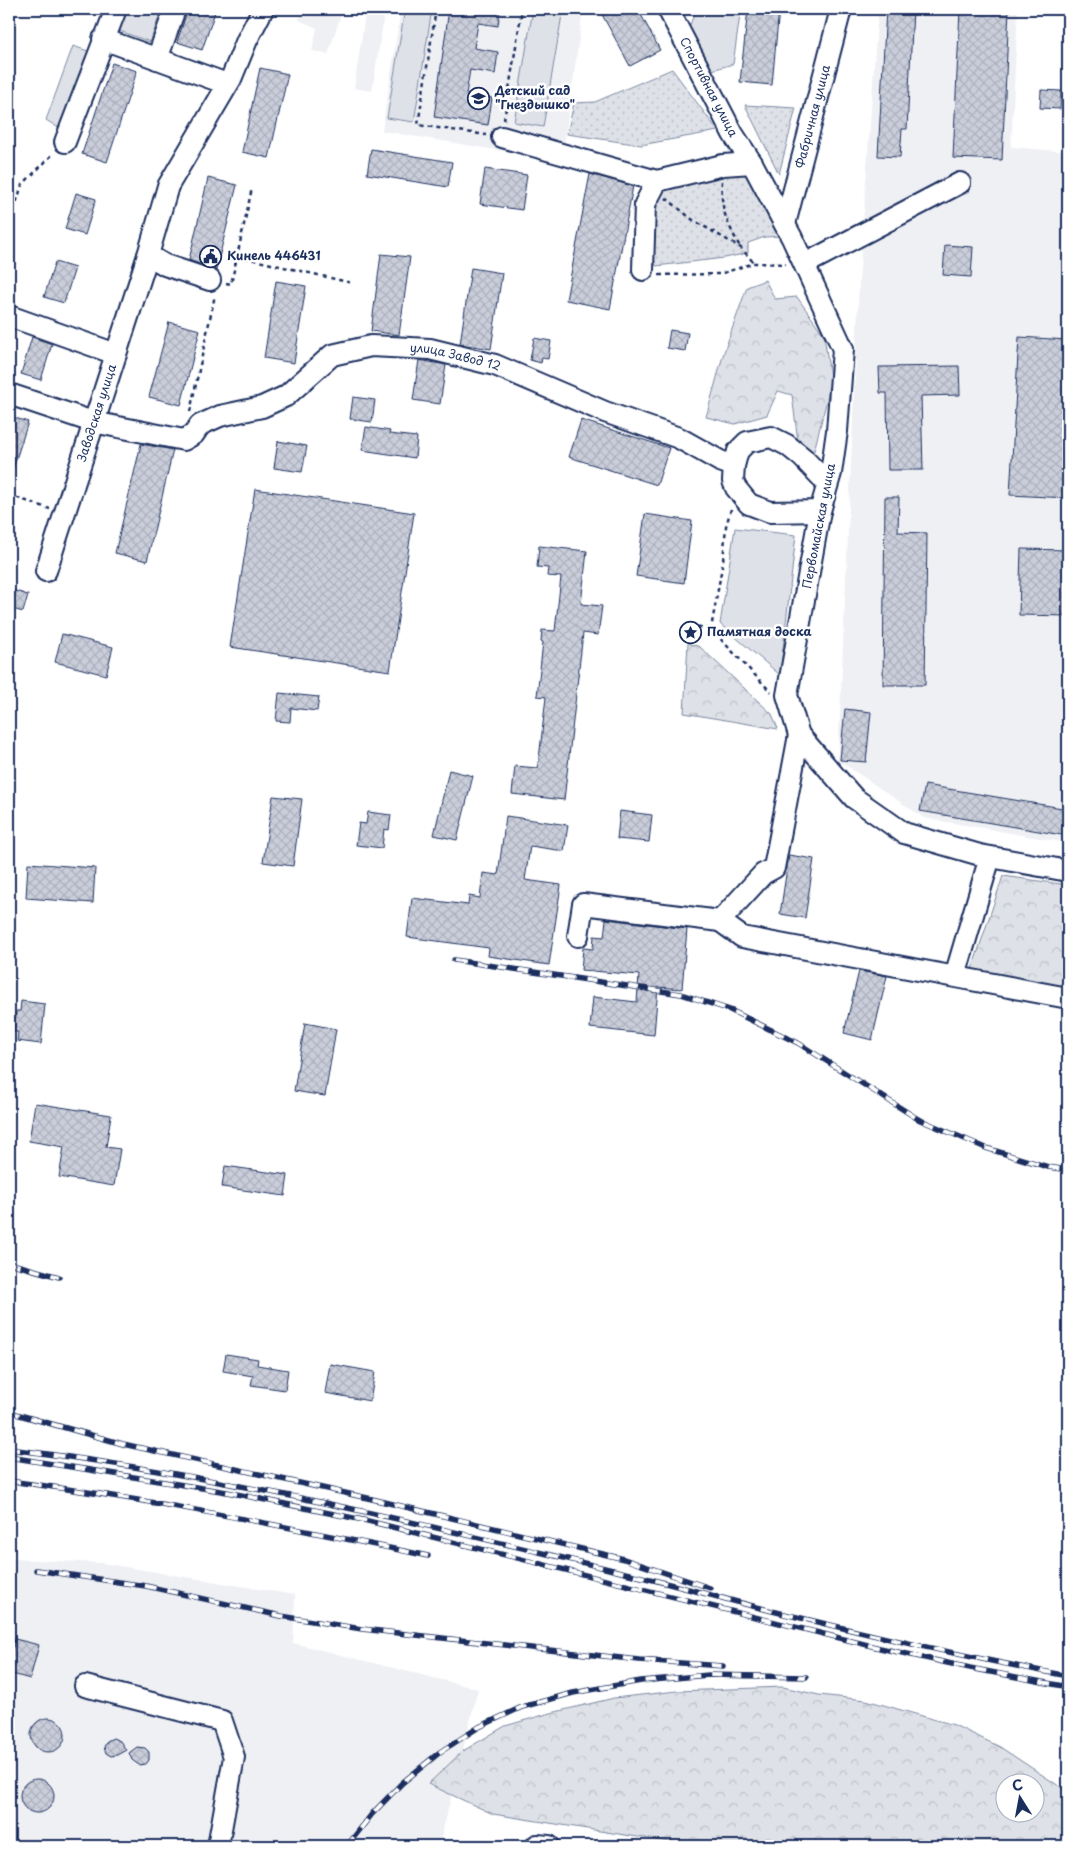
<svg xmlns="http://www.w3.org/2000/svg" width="1077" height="1855" viewBox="0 0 1077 1855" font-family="'Playpen Sans',sans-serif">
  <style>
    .built { fill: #eff0f4 }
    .grass { fill: url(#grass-dots); stroke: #7c88a2 }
    .forest { fill: url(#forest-crowns); stroke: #7c88a2; fill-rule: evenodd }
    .green { fill: #dee1e7; stroke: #7c88a2 }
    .building { fill: url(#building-cross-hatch); stroke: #1b2f5e }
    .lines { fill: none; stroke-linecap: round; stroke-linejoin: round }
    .minor-casing { stroke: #1b2f5e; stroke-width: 24 }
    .path { stroke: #1b2f5e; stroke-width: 2.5; stroke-dasharray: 4 4; stroke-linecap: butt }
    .minor { stroke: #fff; stroke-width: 20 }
    .rail-casing { stroke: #1b2f5e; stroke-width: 5.5 }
    .rail { stroke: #fff; stroke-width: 4; stroke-dasharray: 11; stroke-linecap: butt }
    .labels { text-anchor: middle; stroke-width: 5; stroke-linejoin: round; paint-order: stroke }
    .street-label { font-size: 12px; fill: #1b2f5e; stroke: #fff }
    .poi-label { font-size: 12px; font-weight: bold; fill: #1b2f5e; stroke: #fff; text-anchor: start }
  </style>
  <defs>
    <pattern id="grass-dots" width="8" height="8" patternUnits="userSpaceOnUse" patternTransform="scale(1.25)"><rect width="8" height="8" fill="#dee1e7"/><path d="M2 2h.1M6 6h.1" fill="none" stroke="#bec1c9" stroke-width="1.8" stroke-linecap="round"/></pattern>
    <pattern id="forest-crowns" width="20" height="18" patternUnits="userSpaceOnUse" patternTransform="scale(1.25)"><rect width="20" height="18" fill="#dee1e7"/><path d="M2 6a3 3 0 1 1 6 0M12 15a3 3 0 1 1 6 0" fill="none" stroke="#bec1c9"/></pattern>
    <pattern id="building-cross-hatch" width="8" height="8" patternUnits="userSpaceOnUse" patternTransform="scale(1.25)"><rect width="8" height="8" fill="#caceda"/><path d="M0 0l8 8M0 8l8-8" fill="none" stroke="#adb1be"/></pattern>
  </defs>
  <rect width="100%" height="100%" fill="#fff"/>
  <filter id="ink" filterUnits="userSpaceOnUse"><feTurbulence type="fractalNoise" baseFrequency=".02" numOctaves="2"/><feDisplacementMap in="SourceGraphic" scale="10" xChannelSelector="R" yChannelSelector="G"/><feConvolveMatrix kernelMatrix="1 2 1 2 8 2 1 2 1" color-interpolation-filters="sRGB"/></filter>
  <g filter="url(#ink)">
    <path class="built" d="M303 9H343L328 54 312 51 317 28 299 20Z
      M366 9H385L372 91 354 88Z
      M401 9H583L562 161 382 131Z
      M878 9H1018L1011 147 1068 152V843L924 818 838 760 859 283Z
      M12 1559 101 1563 295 1595 293 1643 478 1689 439 1846H9V1563Z"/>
    <path class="grass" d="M672 69 718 131 641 145 567 134 574 103 595 102Z
      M745 105 796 108 779 174Z
      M744 161 782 236 765 237 748 243V253L725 258 656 266 649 237 650 192Z"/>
    <path class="forest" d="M765 280 775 299 797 297 824 335 831 383 814 451 798 442 792 395 778 391 767 415 735 424 706 417 724 352 747 287Z
      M688 643 700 647 772 714 778 729 684 713Z
      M1003 876 1068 885V987L972 969Z
      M783 1687 819 1695 866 1700 954 1725 1000 1747 1068 1792V1846H694L493 1814 428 1784 463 1751 505 1726 547 1714 614 1698 677 1691ZM1004 1782H1034V1812H1004Z"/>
    <path class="green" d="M125 9H162L150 42 117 30Z
      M405 9H432L414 122 387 118Z
      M533 9H563L543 127 514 122Z
      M696 10 740 15 733 64 712 70 689 27Z
      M73 46 91 52 62 130 46 120Z
      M735 528 796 535 780 675 720 624Z"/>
    <path class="building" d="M188 9H216L202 50 177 42Z
      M449 9H500L498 26 478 23 474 48 498 52 495 74 470 70 466 94 492 98 488 125 434 117Z
      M599 9H638L660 50 630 66Z
      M748 9H779L772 85 740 82Z
      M886 9H913L907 129H902L900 157 878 156Z
      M960 9H1009L1002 160 953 158Z
      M112 63 137 71 107 162 82 154Z
      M260 68 288 74 269 158 242 152Z
      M1041 90 1061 91 1060 109 1040 108Z
      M371 149 452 162 448 187 367 174Z
      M485 169 527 175 522 210 480 204Z
      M590 174 633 186 610 309 566 300Z
      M208 178 237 185 216 270 189 260Z
      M76 193 96 199 85 235 65 229Z
      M945 245 973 247 971 277 943 275Z
      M381 254 410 257 399 335 371 331Z
      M55 262 75 268 64 303 44 297Z
      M471 268 502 273 491 349 460 344Z
      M276 281 306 286 294 363 264 358Z
      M169 322 200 330 181 405 149 397Z
      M670 330 688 333 685 351 667 348Z
      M32 337 52 344 41 380 21 374Z
      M1019 337 1068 340V498L1010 495Z
      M534 338 551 341 548 359 542 358 541 363 530 360Z
      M419 360 446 365 440 404 413 400Z
      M959 366 960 395 921 396 923 470H888L887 393H880L879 367Z
      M353 397 375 400 372 422 350 419Z
      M9 416 28 422 11 475H9Z
      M581 420 669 448 657 485 569 457Z
      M366 427 390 431 389 434 417 437 415 458 362 450Z
      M278 441 307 446 302 472 274 468Z
      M141 444 173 450 147 561 115 553Z
      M255 489 414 513 390 671 230 647Z
      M885 497H899L898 532 927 533 925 685H883Z
      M645 514 692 521 684 583 636 576Z
      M539 546 587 551 581 604 602 606 598 635 583 633 564 800 512 794 515 766 538 768 546 697 537 696 543 642 541 641 542 630 555 631 561 577 547 576 548 568 537 567Z
      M1021 549 1068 550V616L1019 615Z
      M9 589 28 595 23 612 9 608Z
      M62 634 113 647 106 675 55 662Z
      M279 693 319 697 317 711 291 708 290 722 276 721Z
      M845 709 871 712 866 762 840 760Z
      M449 770 473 776 457 840 434 835Z
      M925 785 1068 809V836L920 811Z
      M273 796 302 799 293 866 263 862Z
      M620 811 652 815 649 842 617 839Z
      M368 812 391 815 389 830 384 829 382 848 356 845 359 823 366 824Z
      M506 816 568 825 564 851 530 846 525 880 561 885 549 965 488 956 489 948 407 937 412 898 468 905 469 896 480 898 483 873 498 875Z
      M789 855 814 859 805 918 780 914Z
      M28 863 95 868 93 903 26 898Z
      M606 919 687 929 682 989 658 987 654 1035 590 1028 593 997 637 1002 639 975 581 970 583 948 593 949 594 936 604 937Z
      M859 971 887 976 872 1040 844 1033Z
      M21 1001 45 1004 41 1044 17 1041 18 1032H14L16 1011H20Z
      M305 1023 336 1029 325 1096 294 1091Z
      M35 1103 111 1115 106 1147 120 1149 114 1186 59 1177 64 1147 29 1141Z
      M225 1166 288 1175 285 1196 222 1187Z
      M226 1354 258 1359 257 1365 288 1370 285 1390 251 1385 253 1376 223 1371Z
      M330 1364 375 1372 370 1401 325 1393Z
      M15 1639 39 1645 30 1679 9 1673V1663Z
      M31 1735a17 17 0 1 1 34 0a17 17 0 1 1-34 0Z
      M113 1738 120 1741 126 1750 117 1755 111 1756 106 1753 104 1747 107 1741Z
      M137 1747 145 1748 149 1752V1760L146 1764 139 1765 132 1760 129 1753Z
      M20 1796a17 17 0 1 1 34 0a17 17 0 1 1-34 0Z"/>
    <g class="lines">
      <defs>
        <g id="minor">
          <path id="s1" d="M668 9 733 134 752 163 792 238 843 349 837 431 831 473 820 511 787 695 799 735 854 798 904 833 980 855 1068 871"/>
          <path d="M103 39 227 84"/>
          <path d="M157 59 175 9"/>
          <path d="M502 137 657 181"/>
          <path d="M65 142 116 9"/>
          <path id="s2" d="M785 224 841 9"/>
          <path d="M148 255 165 265 210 280"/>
          <path d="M805 264 960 183"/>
          <path d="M643 270 645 204 657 181 723 165 752 163"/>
          <path d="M9 316 116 354"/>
          <path id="s3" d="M9 394 93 422 184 440 194 434 200 425 220 416 262 407 286 396 332 355 371 346 430 349 495 365 605 412 679 438 720 461 734 466"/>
          <path d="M820 511 770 512 749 504 736 488 733 481 734 466 738 451 747 442 771 437 787 445 802 457 827 483"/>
          <path id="s4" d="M46 571 148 255 168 186 231 79 247 40 263 9"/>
          <path d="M720 921 742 937 1068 998"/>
          <path d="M578 936 583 904 720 921 763 874 774 868 799 735"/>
          <path d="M955 976 990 857"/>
          <path d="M85 1686 222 1721 234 1757 218 1846"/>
          <path d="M537 1846V1845L549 1846"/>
        </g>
      </defs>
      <use href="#minor" class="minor-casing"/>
      <path class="path" d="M436 9 418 125 486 135
        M504 120 522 9
        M722 181C720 210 727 222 740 247
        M666 198 693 220 741 248 754 263
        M9 225 22 185 53 154
        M237 256 352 283
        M659 275 720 274 754 263 786 264
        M226 283 231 284 252 188
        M190 412 215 295
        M9 495 50 509
        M731 509 726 526 723 561 711 629 771 692
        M690 625 711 629"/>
      <use href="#minor" class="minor"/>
      <defs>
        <path id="rail" d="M454 960 681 994 730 1010 798 1043 918 1119 986 1148 1048 1167 1068 1170
          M9 1263 59 1277
          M9 1412 123 1444 372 1499 624 1559 710 1588
          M9 1449C214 1474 417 1522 617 1571 677 1585 737 1603 797 1617 887 1639 977 1659 1068 1676
          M9 1457 227 1492 368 1521 880 1648 970 1668 1068 1687
          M9 1481C150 1499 289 1527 428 1556
          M36 1570 146 1586 281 1616 362 1629 639 1660 723 1666
          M347 1846 372 1814 402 1783 440 1752 479 1727 522 1707 573 1693 641 1681 709 1675 806 1677"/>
      </defs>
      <use href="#rail" class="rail-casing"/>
      <use href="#rail" class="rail"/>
    </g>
  </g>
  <defs>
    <symbol id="school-ring" viewBox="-11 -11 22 22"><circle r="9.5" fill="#fff" stroke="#1b2f5e" stroke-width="1.5"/><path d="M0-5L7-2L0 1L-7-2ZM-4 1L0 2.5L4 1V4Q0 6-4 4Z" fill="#1b2f5e"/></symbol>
    <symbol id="civic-ring" viewBox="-11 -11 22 22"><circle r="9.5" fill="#fff" stroke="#1b2f5e" stroke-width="1.5"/><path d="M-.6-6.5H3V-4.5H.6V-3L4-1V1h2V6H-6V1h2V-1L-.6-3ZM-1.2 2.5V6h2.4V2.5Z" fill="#1b2f5e"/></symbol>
    <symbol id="sight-ring" viewBox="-11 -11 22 22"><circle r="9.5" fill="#fff" stroke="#1b2f5e" stroke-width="1.5"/><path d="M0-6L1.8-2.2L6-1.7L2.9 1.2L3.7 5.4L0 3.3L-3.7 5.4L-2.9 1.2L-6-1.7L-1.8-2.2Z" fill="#1b2f5e"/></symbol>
  </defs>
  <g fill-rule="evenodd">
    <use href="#school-ring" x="466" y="86" width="25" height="25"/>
    <use href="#civic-ring" x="198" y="244" width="25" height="25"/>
    <use href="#sight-ring" x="678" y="620" width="25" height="25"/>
  </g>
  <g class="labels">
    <g class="street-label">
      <text dy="4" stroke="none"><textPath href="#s1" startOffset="88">Спортивная улица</textPath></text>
      <text dy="4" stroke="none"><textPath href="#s2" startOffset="111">Фабричная улица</textPath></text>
      <text dy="4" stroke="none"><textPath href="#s3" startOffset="482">улица Завод 12</textPath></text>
      <text dy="4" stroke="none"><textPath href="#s4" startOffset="166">Заводская улица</textPath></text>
      <text transform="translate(819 526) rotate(-79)" y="4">Первомайская улица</text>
    </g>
    <g class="poi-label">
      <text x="495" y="95">Детский сад<tspan x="495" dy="14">"Гнездышко"</tspan></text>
      <text x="227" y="260">Кинель 446431</text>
      <text x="707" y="636">Памятная доска</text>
    </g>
  </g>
  <rect width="1077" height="1855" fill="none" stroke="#fff" stroke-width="30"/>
  <rect x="15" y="15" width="1047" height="1825" fill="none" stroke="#1b2f5e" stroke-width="2" filter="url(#ink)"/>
  <g transform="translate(1020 1798) rotate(349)"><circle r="24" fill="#ffffff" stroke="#a4acbf"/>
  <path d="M0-4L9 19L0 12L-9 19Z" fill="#1b2f5e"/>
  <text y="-8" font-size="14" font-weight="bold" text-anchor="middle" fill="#1b2f5e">С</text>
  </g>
</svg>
